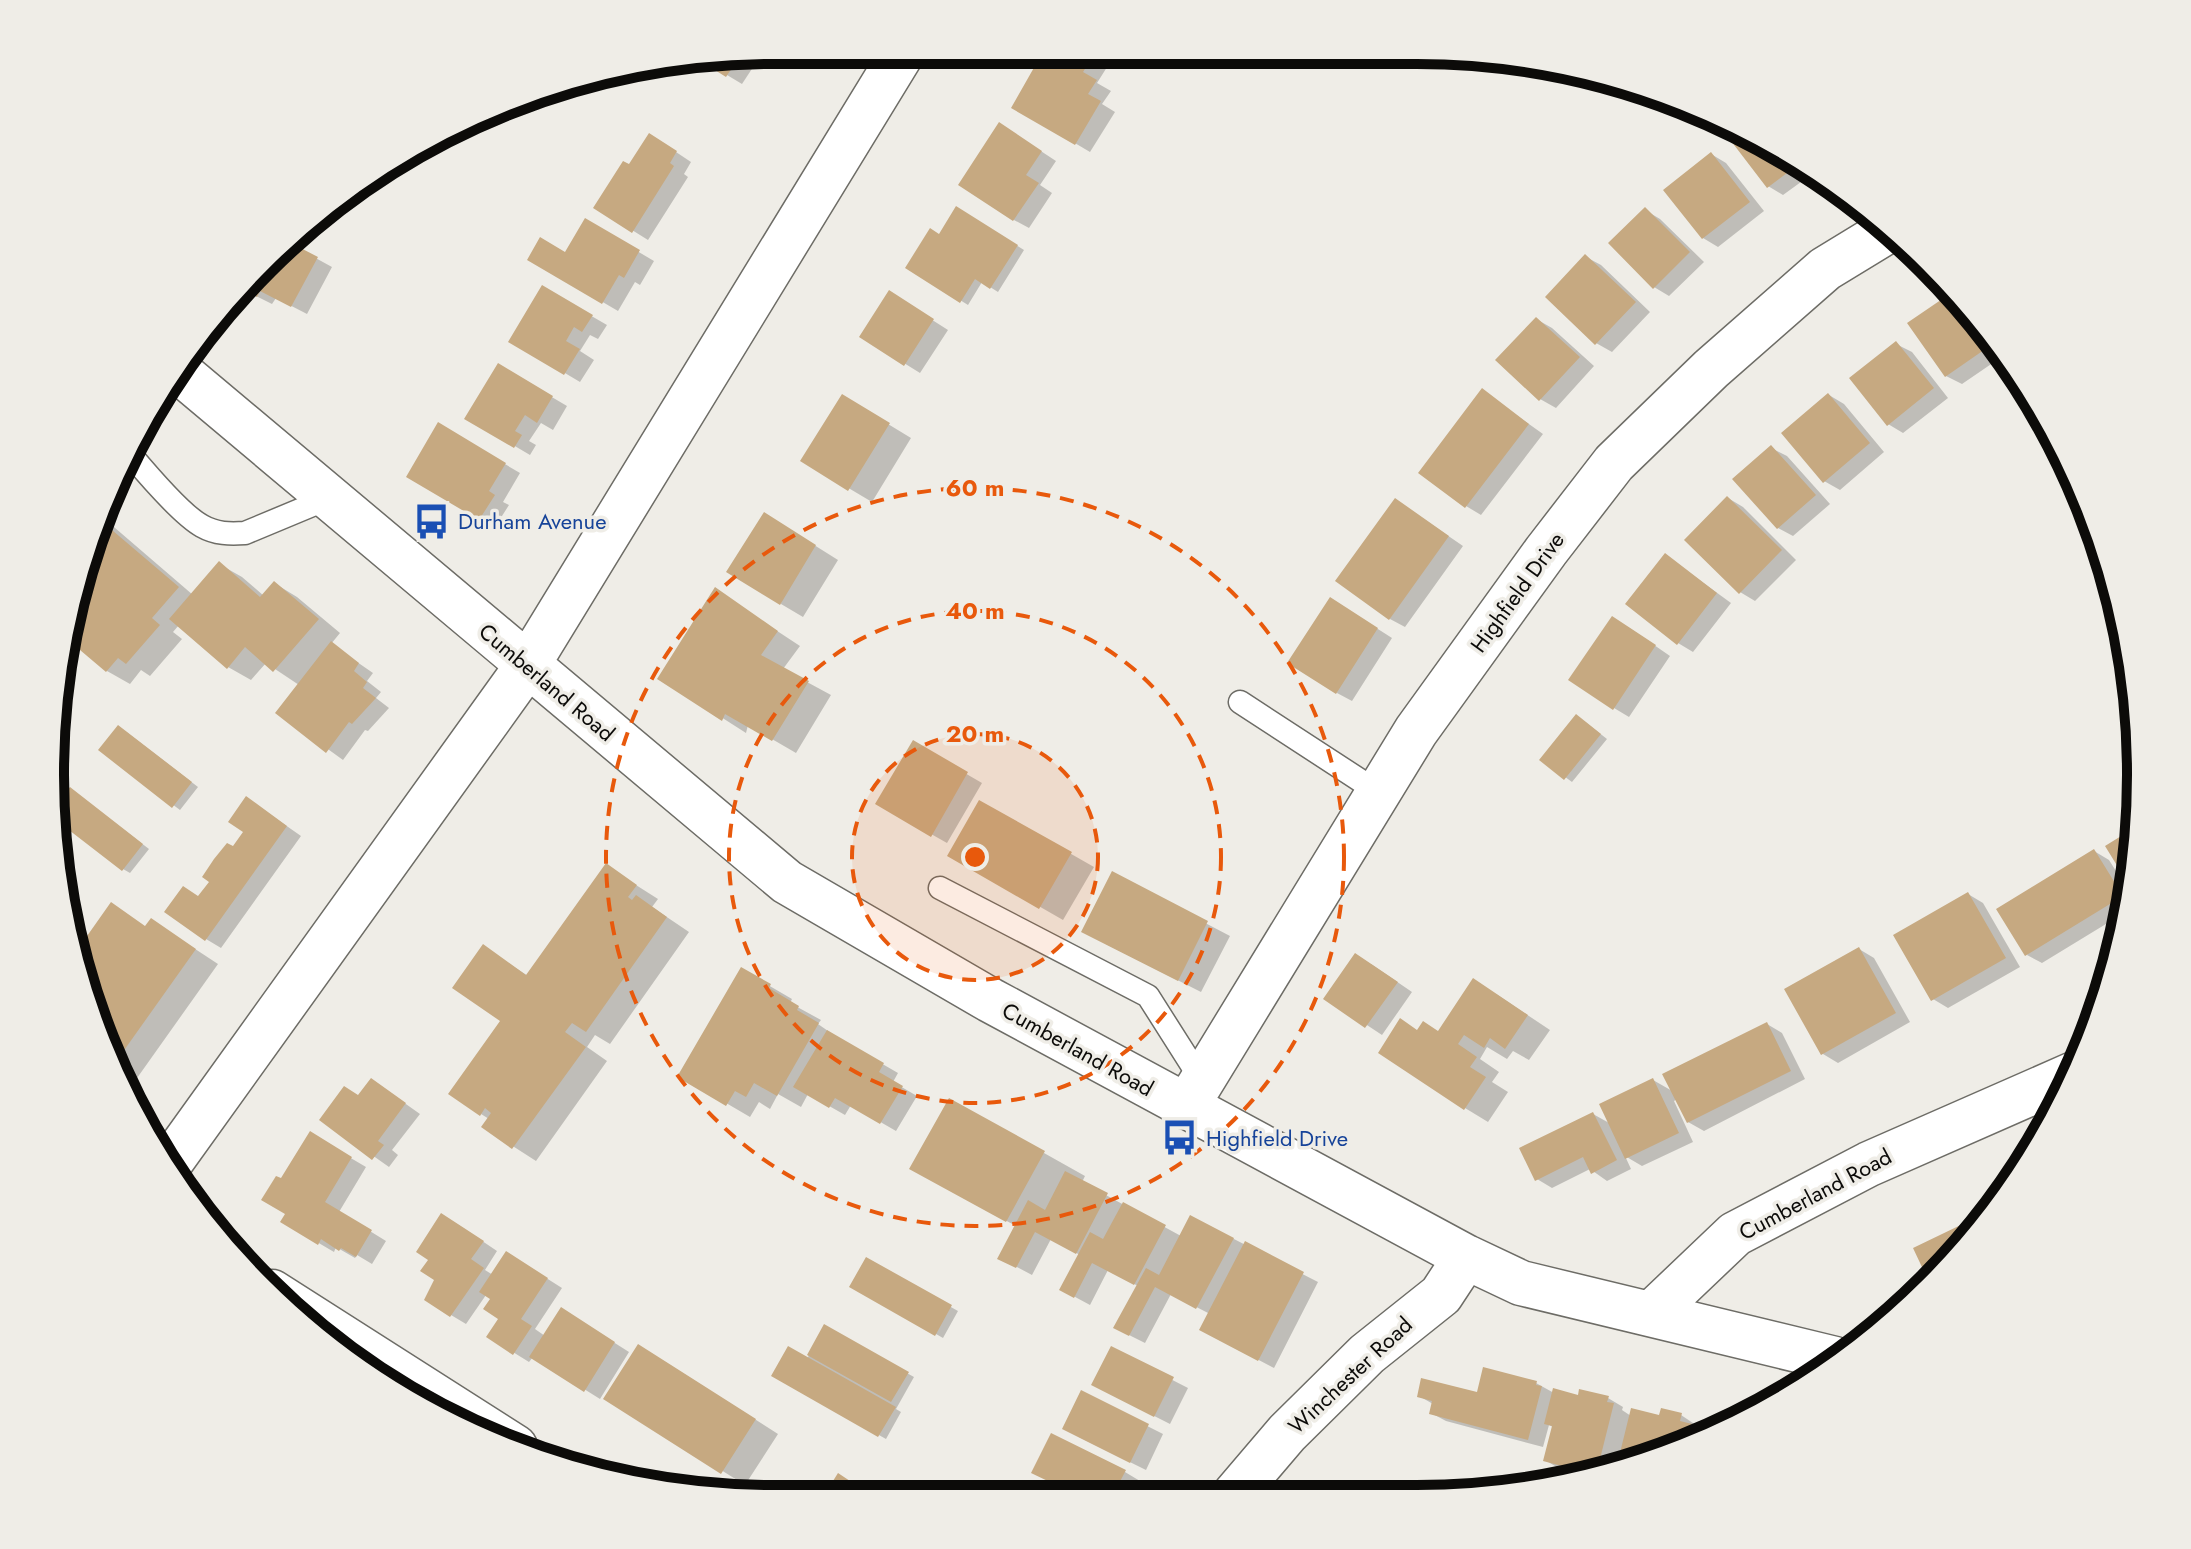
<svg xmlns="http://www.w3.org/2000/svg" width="2191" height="1549" viewBox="0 0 2191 1549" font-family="Jost,sans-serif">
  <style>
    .shadow { fill: #0003 }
    .building { fill: #c6a981 }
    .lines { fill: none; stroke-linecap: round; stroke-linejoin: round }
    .lane-casing { stroke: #6d6c66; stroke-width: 25 }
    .street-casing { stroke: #6d6c66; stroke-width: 47 }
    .lane { stroke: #fff; stroke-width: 22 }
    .street { stroke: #fff; stroke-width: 44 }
    .ring { fill: none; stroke: #e8590c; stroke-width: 4; stroke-dasharray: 14 10 }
    .labels { text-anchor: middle; stroke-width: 7; stroke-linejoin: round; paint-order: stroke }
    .transit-label { font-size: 22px; fill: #164399; stroke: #efede7; text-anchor: start }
    .street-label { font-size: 22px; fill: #0c0b09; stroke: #efede7 }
    .rim { fill: none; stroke: #0c0b09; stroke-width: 10 }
    .centre { fill: #e8590c; stroke: #efede7; stroke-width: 4 }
    .ring-label { font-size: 24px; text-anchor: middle; font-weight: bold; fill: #e8590c; stroke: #efede7; stroke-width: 7; stroke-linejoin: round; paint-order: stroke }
  </style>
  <rect width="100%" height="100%" fill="#efede7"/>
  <path class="shadow" d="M1085 50 1109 64 1097 83 1111 91 1102 104 1115 112 1090 152 1014 107Z
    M763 52 742 84 702 60Z
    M1015 134 1056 161 1040 185 1052 193 1029 228 1014 220Z
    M664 144 691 162 684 174 688 177 648 240 595 207 630 167Z
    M1779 147 1812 174 1783 195 1768 186Z
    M1711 154 1726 163 1764 211 1718 247 1703 238Z
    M957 209 1024 250 998 292 982 282 968 305 907 267 940 236Z
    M1645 210 1660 219 1704 262 1669 296 1654 287Z
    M586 221 654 261 640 285 635 282 618 311 529 259 566 255Z
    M290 244 332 267 307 314 276 298 272 304 240 288Z
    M1586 257 1601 265 1650 312 1612 352 1596 343Z
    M543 288 607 325 598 339 590 335 580 351 594 360 580 382 511 341Z
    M1956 292 2003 356 1962 384 1946 376 1910 324Z
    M904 302 948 330 920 373 862 337Z
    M1536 319 1552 328 1594 366 1556 408 1540 399Z
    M1896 344 1912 352 1948 398 1903 433 1888 424Z
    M499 366 567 406 553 430 541 423 529 441 536 445 530 455 467 418Z
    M1482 391 1543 434 1481 515 1466 506Z
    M1829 395 1844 404 1884 452 1840 490 1824 481Z
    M865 410 911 438 872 502 803 461Z
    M439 425 520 473 503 502 509 505 495 527 409 476Z
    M1771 448 1787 456 1830 504 1793 536 1778 528Z
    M1728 498 1743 507 1796 560 1755 601 1740 592Z
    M1396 500 1463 546 1405 627 1390 619Z
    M100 515 193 595 219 564 242 577 264 596 274 583 297 597 340 633 331 644 373 673 367 681 381 692 376 698 389 708 368 731 365 730 343 760 278 713 299 685 266 663 251 680 228 667 179 625 173 632 182 639 150 676 141 670 130 684 107 671 68 637Z
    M787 528 838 560 803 617 781 604Z
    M1665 555 1731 603 1693 652 1678 643Z
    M715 590 800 646 783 669 831 695 796 753 748 725 746 733 660 678Z
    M1345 608 1392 638 1352 701 1337 693Z
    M1628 627 1670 656 1629 717 1614 708Z
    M1584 721 1607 739 1572 782 1542 760Z
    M125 731 198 787 180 810 100 750Z
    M913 743 982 783 947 843 878 804Z
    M77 794 149 849 130 873 123 869Z
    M980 802 1094 867 1063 920 950 855Z
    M261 808 301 836 221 948 206 939 199 898Z
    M2094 851 2109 860 2128 890 2124 913 2042 963 2027 955Z
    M606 866 658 899 652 907 689 932 610 1044 595 1035 587 1047 607 1061 536 1161 483 1127 489 1119 481 1114 502 1021 483 947 528 976Z
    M1112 874 1230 936 1201 992 1106 944Z
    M1968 894 1983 903 2020 967 1948 1008 1933 999Z
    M111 905 152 934 151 920 218 964 125 1095 80 949Z
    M1859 949 1874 958 1910 1022 1838 1063 1823 1054Z
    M1371 964 1412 992 1382 1035 1326 998Z
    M742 970 792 999 790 1003 821 1020 818 1024 841 1040 898 1073 893 1082 917 1096 896 1131 851 1105 845 1115 808 1094 801 1107 778 1094 770 1109 759 1102 750 1117 680 1076Z
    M1496 994 1550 1030 1529 1060 1513 1051 1507 1059 1487 1047 1480 1059 1499 1072 1492 1082 1508 1092 1488 1122 1465 1108 1419 1031 1439 1033Z
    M1767 1024 1782 1033 1805 1079 1704 1131 1688 1122 1677 1099 1674 1101 1693 1142 1642 1166 1625 1156 1631 1169 1607 1181 1590 1169 1552 1188 1537 1179 1593 1114 1611 1124 1653 1080 1674 1092Z
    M372 1080 420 1114 392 1150 398 1155 389 1167 321 1119 360 1097Z
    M310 1134 366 1167 339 1212 386 1241 372 1264 357 1255 355 1258 336 1247 334 1252 283 1222 288 1213Z
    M1044 1153 1085 1176 1082 1182 1181 1236 1191 1217 1318 1282 1274 1368 1217 1338 1210 1314 1171 1294 1145 1343 1131 1336 1116 1327 1138 1286 1108 1270 1090 1305 1077 1298 1062 1289 1080 1255 1051 1239 1032 1275 1015 1266 1016 1226 953 1192Z
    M457 1224 497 1251 485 1270 493 1275 521 1262 562 1288 535 1329 545 1336 577 1319 629 1352 600 1399 533 1357 529 1362 489 1337 501 1318 492 1299 486 1295 466 1324 451 1315Z
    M867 1260 958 1311 943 1338 852 1286Z
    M824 1327 914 1377 896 1409 901 1412 886 1439 773 1376 807 1359Z
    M1112 1349 1188 1388 1170 1424 1109 1393Z
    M662 1360 778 1434 745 1485 606 1398Z
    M1536 1383 1554 1393 1579 1397 1608 1398 1623 1407 1622 1410 1631 1416 1661 1418 1681 1415 1708 1433 1576 1473 1560 1469 1545 1460 1553 1427 1549 1425 1543 1447 1446 1421 1431 1413 1433 1404 1419 1396 1479 1394Z
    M1082 1393 1163 1434 1146 1470 1079 1437Z
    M1125 1472 1140 1481 1132 1495H1079L1049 1481Z"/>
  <path class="building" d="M1044 50H1089L1095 53 1083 72 1097 80 1088 94 1101 101 1075 145 1011 108Z
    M741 54 726 77 699 60Z
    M999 122 1042 151 1026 175 1039 183 1013 221 958 185Z
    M1736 131 1779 147 1799 164 1767 188 1728 137Z
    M649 133 677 151 670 163 674 166 632 233 593 208 623 161 629 164Z
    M1711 152 1750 202 1702 239 1663 190Z
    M956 206 1018 245 990 289 975 279 960 303 905 268 930 228 939 234Z
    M1645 207 1690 252 1653 289 1608 243Z
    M585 218 640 250 624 278 619 275 602 304 527 260 540 237 565 252Z
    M291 243 318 257 291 307 260 291 257 297 239 288Z
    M1585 254 1636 302 1595 345 1545 297Z
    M542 285 593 315 582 332 574 327 566 341 580 349 564 375 508 342Z
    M889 290 934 319 904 366 859 337Z
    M1954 291 1994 343 1945 377 1907 323Z
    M1536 317 1580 357 1539 401 1495 360Z
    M1896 341 1934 388 1887 426 1849 378Z
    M498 363 553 396 537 423 525 415 515 431 522 435 514 448 464 419Z
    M1482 388 1529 424 1465 508 1418 473Z
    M1828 393 1870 443 1823 483 1781 433Z
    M842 394 890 423 848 491 800 461Z
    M438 422 506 463 489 491 495 495 479 520 406 477Z
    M1771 445 1816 495 1777 529 1732 479Z
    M1727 496 1782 550 1739 594 1684 540Z
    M1395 498 1449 536 1389 620 1335 581Z
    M764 512 816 545 780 605 726 572Z
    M99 519 179 587 152 618 160 625 126 664 118 658 106 672 67 639Z
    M1665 553 1717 593 1677 645 1625 604Z
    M219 561 260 597 274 581 319 619 273 672 245 647 227 669 169 619Z
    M715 587 778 631 761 655 809 681 772 741 725 714 722 721 657 679Z
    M1330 597 1378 628 1336 694 1287 663Z
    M1612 616 1656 645 1613 710 1568 680Z
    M331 641 359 663 354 671 367 682 363 688 376 698 352 724 349 722 326 753 275 713Z
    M1576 714 1601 734 1564 780 1539 760Z
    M118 725 192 782 172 808 98 750Z
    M913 740 968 772 931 837 875 804Z
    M70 787 143 844 122 871 56 820V804Z
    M246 796 287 826 205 941 164 912 183 886 198 896 209 882 202 877 214 859 227 843 233 846 243 832 228 822Z
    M979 800 1072 852 1039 909 947 856Z
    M2139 825 2129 885 2105 846Z
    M2094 849 2123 896 2025 956 1996 909Z
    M606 863 637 885 628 897 632 900 636 895 667 917 586 1032 572 1023 565 1032 586 1047 512 1149 481 1127 491 1113 485 1108 480 1116 448 1094 500 1021 452 988 483 944 526 975Z
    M1112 871 1208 921 1178 981 1081 932Z
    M1968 892 2006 958 1931 1001 1893 935Z
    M111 902 145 926 151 918 196 949 115 1063 80 946Z
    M1859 947 1896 1013 1821 1055 1784 989Z
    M1355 953 1398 982 1365 1028 1323 999Z
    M741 967 771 984 769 988 799 1006 797 1010 819 1023 777 1096 754 1083 746 1097 735 1091 726 1106 677 1077Z
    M1473 978 1528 1015 1505 1049 1490 1038 1484 1048 1464 1035 1458 1044 1477 1057 1470 1067 1486 1077 1464 1110 1378 1053 1400 1018 1417 1030 1423 1021 1438 1031Z
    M1767 1022 1791 1071 1687 1123 1662 1074Z
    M827 1030 884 1063 879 1072 903 1086 880 1124 835 1098 829 1108 793 1087Z
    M371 1078 406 1103 378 1141 384 1145 372 1160 319 1120 344 1086 358 1095Z
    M1653 1078 1679 1133 1625 1159 1599 1104Z
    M949 1098 1045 1151 1006 1222 909 1169Z
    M1593 1112 1617 1160 1591 1174 1583 1157 1535 1181 1519 1148Z
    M310 1131 352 1157 325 1202 372 1230 356 1257 341 1248 339 1251 321 1239 318 1245 280 1222 285 1214 261 1200 276 1176 281 1178Z
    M1065 1171 1108 1193 1076 1254 1035 1232 1016 1268 997 1259 1028 1200 1045 1210Z
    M1123 1202 1166 1225 1134 1285 1092 1263 1074 1298 1059 1290 1090 1232 1103 1239Z
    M1996 1208 1992 1215 1929 1282 1913 1248Z
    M441 1213 484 1241 471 1259 484 1268 450 1317 424 1300 434 1280 420 1271 428 1260 416 1252Z
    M1190 1215 1234 1238 1196 1309 1155 1287 1129 1336 1113 1328 1146 1268 1159 1275Z
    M1245 1241 1304 1272 1258 1361 1199 1330Z
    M506 1251 548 1278 521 1319 532 1326 513 1355 486 1337 498 1319 483 1309 490 1299 479 1292Z
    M866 1257 952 1305 935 1336 849 1287Z
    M561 1307 615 1342 584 1392 529 1357Z
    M824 1324 909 1372 891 1402 807 1355Z
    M638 1344 756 1419 721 1474 603 1399Z
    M788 1346 896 1407 878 1437 771 1376Z
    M1111 1346 1174 1377 1154 1417 1091 1385Z
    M1483 1367 1537 1381 1536 1385 1542 1386 1528 1440 1429 1414 1432 1401 1417 1397 1421 1378 1477 1392Z
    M1553 1388 1578 1395 1579 1389 1609 1396 1607 1402 1614 1403 1600 1459 1605 1460 1603 1465 1576 1473 1573 1469 1543 1461 1552 1426 1544 1424Z
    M1081 1390 1149 1424 1130 1463 1062 1429Z
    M1631 1408 1659 1415 1661 1408 1682 1413 1680 1421 1700 1426 1697 1437 1618 1461Z
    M1051 1433 1126 1470 1113 1495H1077L1031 1473Z
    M838 1473 874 1497H823Z"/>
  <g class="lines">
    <defs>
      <path id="lane" d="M131 455C147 474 182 515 202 526 216 534 230 534 245 533L329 498
        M1240 702 1378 792
        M940 888 1148 996 1202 1081"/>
      <path id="street" d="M182 374 787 882 990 1000 1466 1257 1521 1283 1835 1359
        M1186 1107 1416 731 1546 551 1614 463 1711 369 1825 269 1884 233
        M170 1163 527 666 904 50
        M272 1292 515 1447
        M1652 1313 1735 1234 1869 1164 2074 1074
        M1235 1494 1287 1433 1367 1354 1441 1295 1466 1257"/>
    </defs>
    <use href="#lane" class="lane-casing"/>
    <use href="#street" class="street-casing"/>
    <use href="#lane" class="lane"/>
    <use href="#street" class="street"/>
  </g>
  <circle cx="975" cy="857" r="123" fill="#e8590c" fill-opacity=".12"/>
  <g class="ring">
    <circle cx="975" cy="857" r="123"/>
    <circle cx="975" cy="857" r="246"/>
    <circle cx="975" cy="857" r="369"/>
  </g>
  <defs>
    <symbol id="bus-bare" viewBox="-9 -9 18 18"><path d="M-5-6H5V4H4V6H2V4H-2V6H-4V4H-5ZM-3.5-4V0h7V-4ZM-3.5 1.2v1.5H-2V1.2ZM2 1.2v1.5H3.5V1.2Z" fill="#1a4fb4" stroke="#efede7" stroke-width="2.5" paint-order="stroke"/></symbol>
  </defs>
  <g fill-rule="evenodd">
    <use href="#bus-bare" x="406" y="496" width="51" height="51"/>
    <use href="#bus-bare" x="1154" y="1112" width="51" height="51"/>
  </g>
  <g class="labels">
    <g class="transit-label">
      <text x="458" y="529">Durham Avenue</text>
      <text x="1206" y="1146">Highfield Drive</text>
    </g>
    <g class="street-label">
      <text transform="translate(1517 592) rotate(-54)" y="8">Highfield Drive</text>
      <text transform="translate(547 682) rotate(40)" y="8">Cumberland Road</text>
      <text transform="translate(1078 1049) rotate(29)" y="8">Cumberland Road</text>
      <text transform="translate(1815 1194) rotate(-28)" y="8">Cumberland Road</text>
      <text transform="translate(1350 1375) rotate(-43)" y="8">Winchester Road</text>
    </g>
  </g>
  <path d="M0 0H2191V1549H0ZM774 64H1417A710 710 0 0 1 2127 774V775A710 710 0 0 1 1417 1485H774A710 710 0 0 1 64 775V774A710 710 0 0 1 774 64Z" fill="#efede7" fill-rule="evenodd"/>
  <path class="rim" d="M774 64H1417A710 710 0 0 1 2127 774V775A710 710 0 0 1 1417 1485H774A710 710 0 0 1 64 775V774A710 710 0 0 1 774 64Z"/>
  <circle cx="975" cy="857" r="12" class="centre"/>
  <g class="ring-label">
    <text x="975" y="496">60 m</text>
    <text x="975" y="619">40 m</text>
    <text x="975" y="742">20 m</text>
  </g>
</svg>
